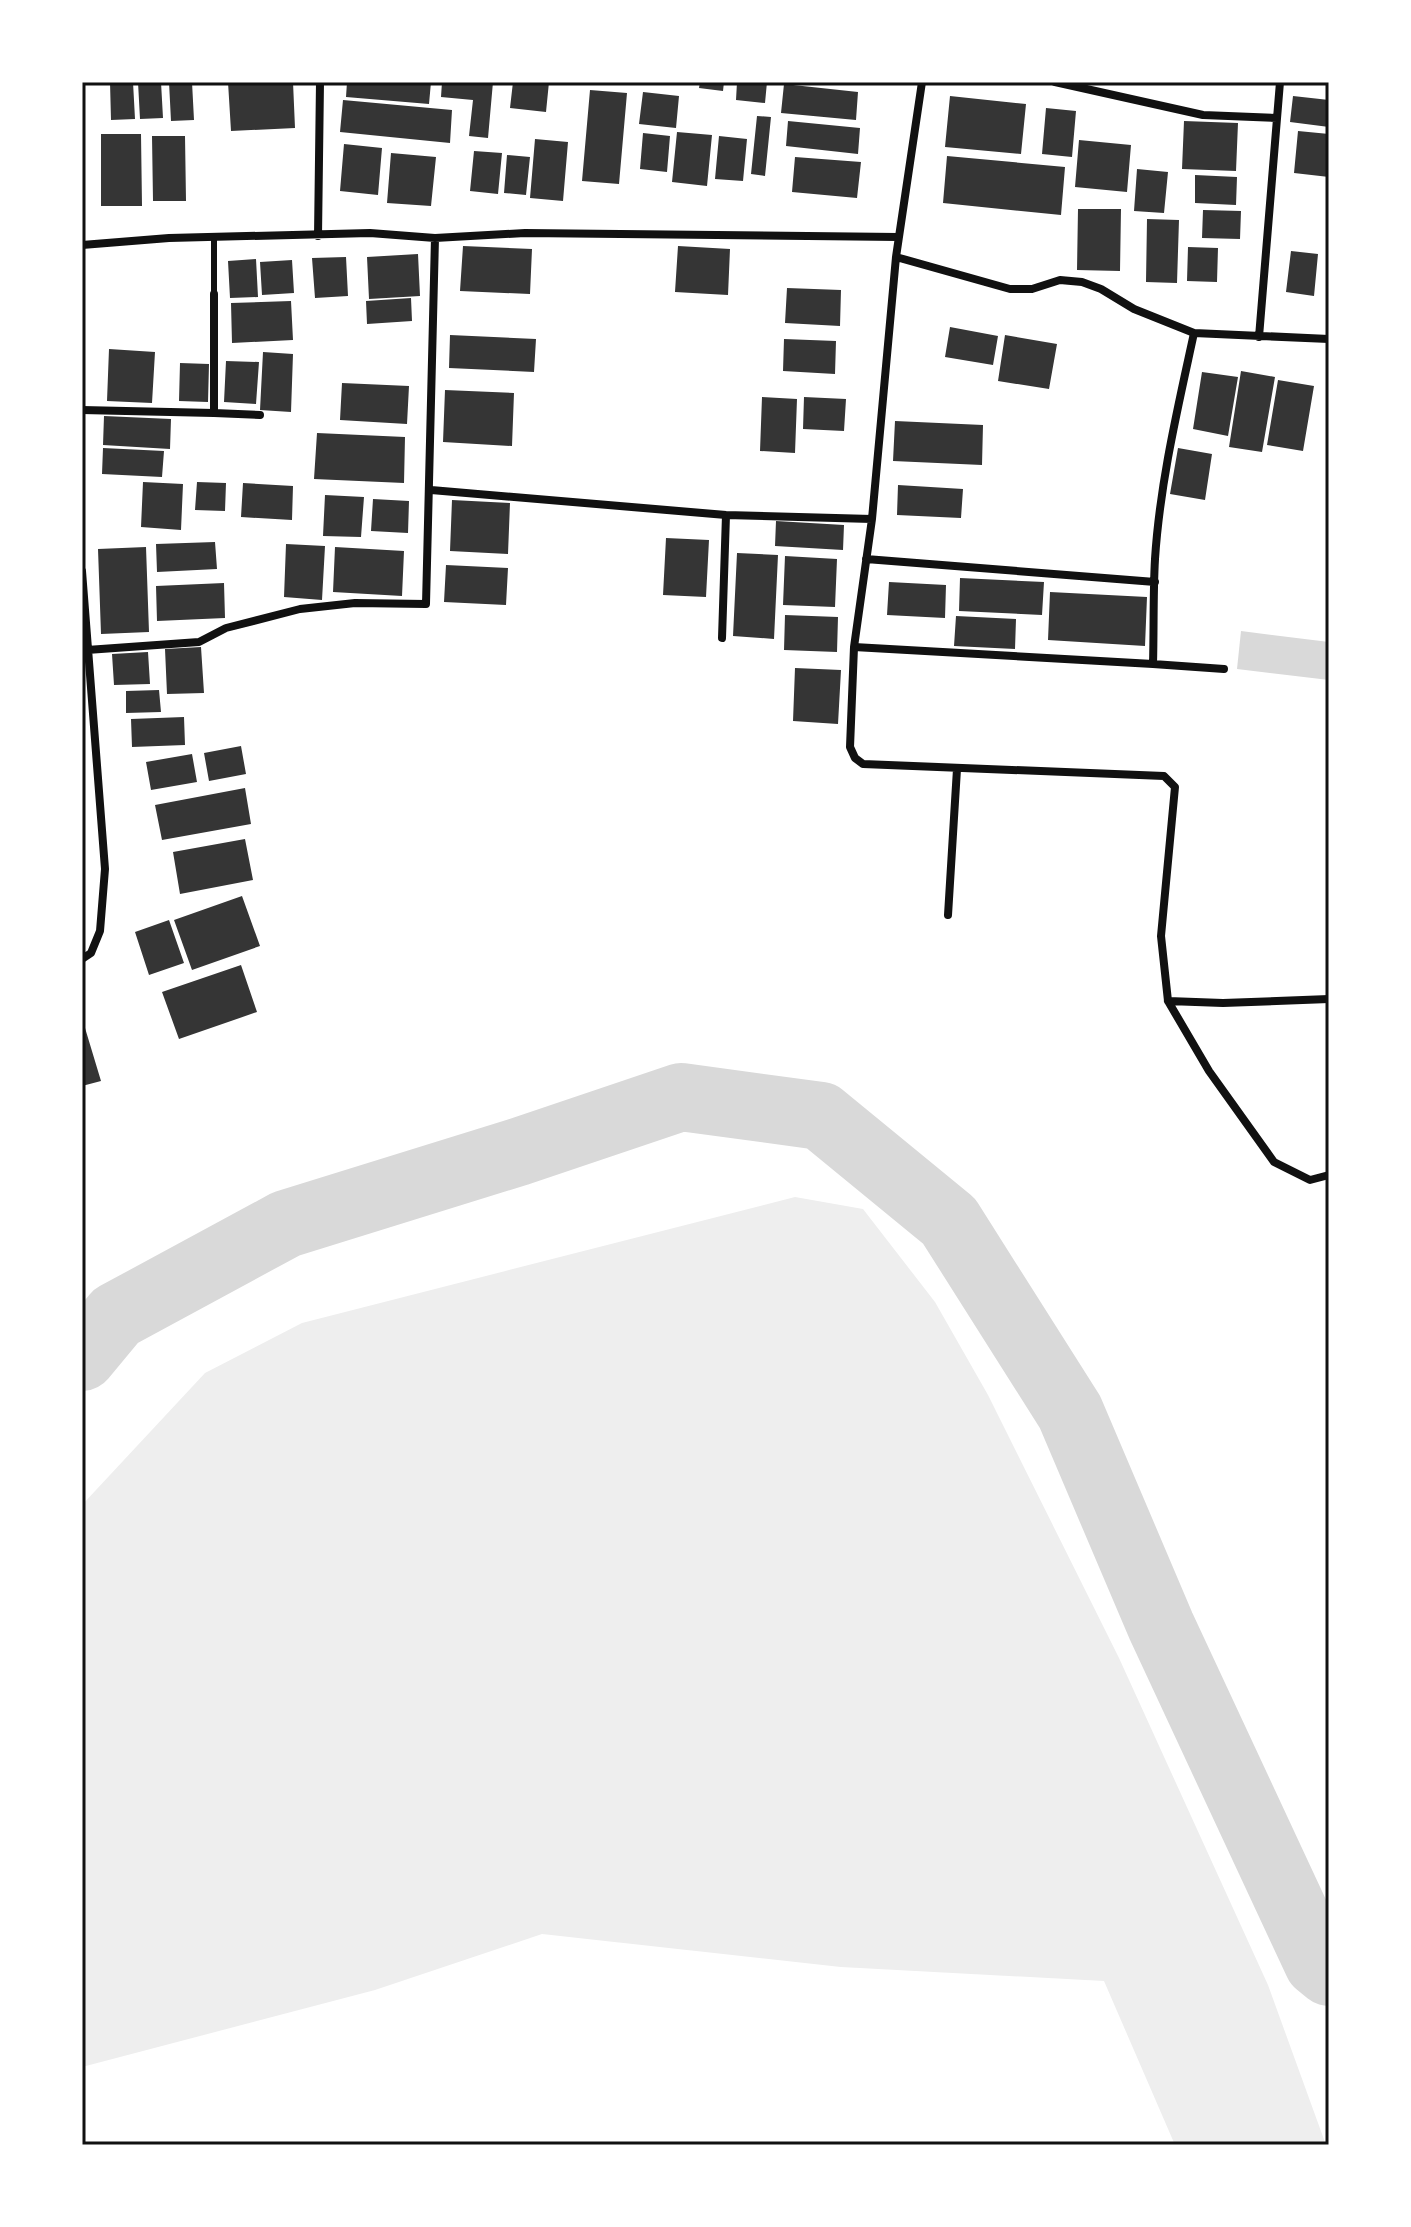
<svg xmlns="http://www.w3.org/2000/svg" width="1411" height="2227" viewBox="0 0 1411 2227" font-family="Spectral,serif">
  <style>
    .green { fill: #eee }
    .water { fill: #d9d9d9 }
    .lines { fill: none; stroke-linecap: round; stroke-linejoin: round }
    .river { stroke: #d9d9d9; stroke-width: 68 }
    .building { fill: #353535 }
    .service { stroke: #111; stroke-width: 6 }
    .minor { stroke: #111; stroke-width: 8 }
    .neatline { fill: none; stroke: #111; stroke-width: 3 }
  </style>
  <rect width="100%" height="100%" fill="#fff"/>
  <path class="green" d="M795 1197 863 1209 935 1302 988 1395 1119 1658 1268 1985 1326 2145H1175L1104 1981 841 1967 542 1934 375 1990 82 2067V1505L205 1373 302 1323Z"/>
  <path class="water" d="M1241 631 1329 642V680L1237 669Z"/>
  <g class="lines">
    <path class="river" d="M82 1357 116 1316 286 1224 518 1152 681 1097 821 1116 949 1221 1070 1412 1161 1626 1318 1963 1329 1972"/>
  </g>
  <path class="building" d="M110 82H133L135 119 111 120Z
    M138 82H161L163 118 140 119Z
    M169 82H192L194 120 171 121Z
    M228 82H293L295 128 231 131Z
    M347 82H431L429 104 346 97Z
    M442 82H493L488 138 469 136 473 100 441 97Z
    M513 82H549L546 112 510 108Z
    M700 82H724L723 91 699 88Z
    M737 82H767L765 103 736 100Z
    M784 84 858 92 856 120 781 113Z
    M590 90 627 93 619 184 582 181Z
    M643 92 679 96 676 128 639 124Z
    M950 96 1026 104 1021 154 945 147Z
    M1293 96 1329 100V127L1290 122Z
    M343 100 452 110 450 143 340 132Z
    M1046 108 1076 111 1072 157 1042 154Z
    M757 116 771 117 765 176 751 174Z
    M788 121 860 128 858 154 786 146Z
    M1184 121 1238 123 1236 171 1182 169Z
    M1298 131 1329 134V177L1294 173Z
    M677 132 712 135 707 186 672 182Z
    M643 133 670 136 667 172 640 169Z
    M101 134H141L142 206H101Z
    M152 136H185L186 201H153Z
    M719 136 747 139 743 181 715 179Z
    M535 139 568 142 563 201 530 198Z
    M1079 140 1131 145 1127 192 1075 187Z
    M344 144 382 148 378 195 340 191Z
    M474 151 502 153 498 194 470 191Z
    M391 153 436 157 431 206 387 203Z
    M507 155 530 157 526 195 504 193Z
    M947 156 1065 167 1061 215 943 203Z
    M795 157 861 162 857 198 792 192Z
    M1137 169 1168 172 1164 213 1134 211Z
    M1195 175 1237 177 1236 205 1195 203Z
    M1078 209H1121L1120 271 1077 270Z
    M1203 210 1241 211 1240 239 1202 238Z
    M1147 219 1179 220 1177 283 1146 282Z
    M463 246 532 249 530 294 460 291Z
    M678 246 730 249 728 295 675 292Z
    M1188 247 1218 248 1217 282 1187 281Z
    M1291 251 1318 254 1314 296 1286 292Z
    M418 254 420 296 369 299 367 257Z
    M346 257 348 296 315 298 312 258Z
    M256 259 258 297 230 298 228 261Z
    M292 260 294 293 262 295 260 262Z
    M787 288 841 290 840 326 785 323Z
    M411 298 412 321 367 324 366 301Z
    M291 301 293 340 232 343 231 303Z
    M950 327 998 336 993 365 945 357Z
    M450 335 536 339 534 372 449 368Z
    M1005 335 1057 344 1049 389 998 381Z
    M784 339 836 341 835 374 783 371Z
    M109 349 155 352 152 403 107 401Z
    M263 352 293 354 291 412 260 410Z
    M226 361 259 362 256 404 224 402Z
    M180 363 209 364 208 402 179 401Z
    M1241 371 1275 377 1262 452 1229 447Z
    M1202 372 1238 377 1228 436 1193 429Z
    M1278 380 1314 386 1303 451 1267 445Z
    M342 383 409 386 407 424 340 420Z
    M445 390 514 393 512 446 443 442Z
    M762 397 797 399 795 453 760 451Z
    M804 397 846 399 844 431 803 429Z
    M104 416 171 419 170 449 103 445Z
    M895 421 983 425 982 465 893 461Z
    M317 433 405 437 404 483 314 479Z
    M103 448 164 451 162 477 102 474Z
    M1178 448 1212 454 1205 500 1170 494Z
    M143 482 183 484 181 530 141 527Z
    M197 482 226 483 225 511 195 510Z
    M243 483 293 486 292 520 241 517Z
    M898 485 963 489 961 518 897 515Z
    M325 495 364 497 361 537 323 536Z
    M373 499 409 501 408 533 371 531Z
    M452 500 510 503 508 554 450 551Z
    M776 521 844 525 843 550 775 546Z
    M666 538 709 540 706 597 663 595Z
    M215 542 217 569 157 572 156 544Z
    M286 544 325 546 322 600 284 597Z
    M146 547 149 632 101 634 98 549Z
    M335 547 404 551 402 596 333 592Z
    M737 553 778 555 774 639 733 636Z
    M785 556 837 559 835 607 783 605Z
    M446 565 508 568 506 605 444 602Z
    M960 578 1044 582 1042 615 959 611Z
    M889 582 946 585 945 618 887 615Z
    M224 583 225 618 157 621 156 586Z
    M1050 592 1147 597 1145 646 1048 640Z
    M785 615 838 617 837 652 784 650Z
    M956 616 1016 619 1015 649 954 646Z
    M201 647 204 693 167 694 165 649Z
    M148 652 150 684 114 685 112 654Z
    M795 668 841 670 838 724 793 721Z
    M159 690 161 712 126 713V691Z
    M184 717 185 745 132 747 131 719Z
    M241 746 246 774 209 781 204 753Z
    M192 754 197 782 151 790 146 762Z
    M245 788 251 824 162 840 155 805Z
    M245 839 253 880 180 894 173 852Z
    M242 896 260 946 192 970 174 920Z
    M169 920 184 963 149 975 135 932Z
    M241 965 257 1012 179 1039 162 992Z
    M82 1018 101 1081 82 1086Z"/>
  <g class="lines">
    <path class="service" d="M214 294V237"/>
    <path class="minor" d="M922 82 896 257 872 519 854 647 850 747 855 758 863 764 1164 776 1175 787 1161 936 1168 1001 1223 1003 1329 999
      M1055 82 1203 115 1277 118
      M318 236 320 82
      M82 245 169 238 370 233 435 238 525 233 898 237
      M896 257 1010 289H1032L1060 280 1082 282 1101 289 1134 309 1194 333 1329 339
      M1194 333C1178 407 1160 482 1155 559 1153 594 1154 629 1153 664L1224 669
      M1259 337 1280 82
      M82 410 214 413V294
      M214 413 260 415
      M431 490 726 515 872 519
      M866 559 1155 582
      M82 571 105 869 100 931 91 953 82 959
      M722 638 726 515
      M854 647 1153 664
      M87 650 199 642 226 628 300 609 355 603 426 604 435 238
      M948 915 957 769
      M1168 1001 1209 1071 1274 1162 1310 1180 1329 1175"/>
  </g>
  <rect width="1411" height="2227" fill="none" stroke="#ffffff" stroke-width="168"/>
  <rect x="84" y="84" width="1243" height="2059" class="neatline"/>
</svg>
